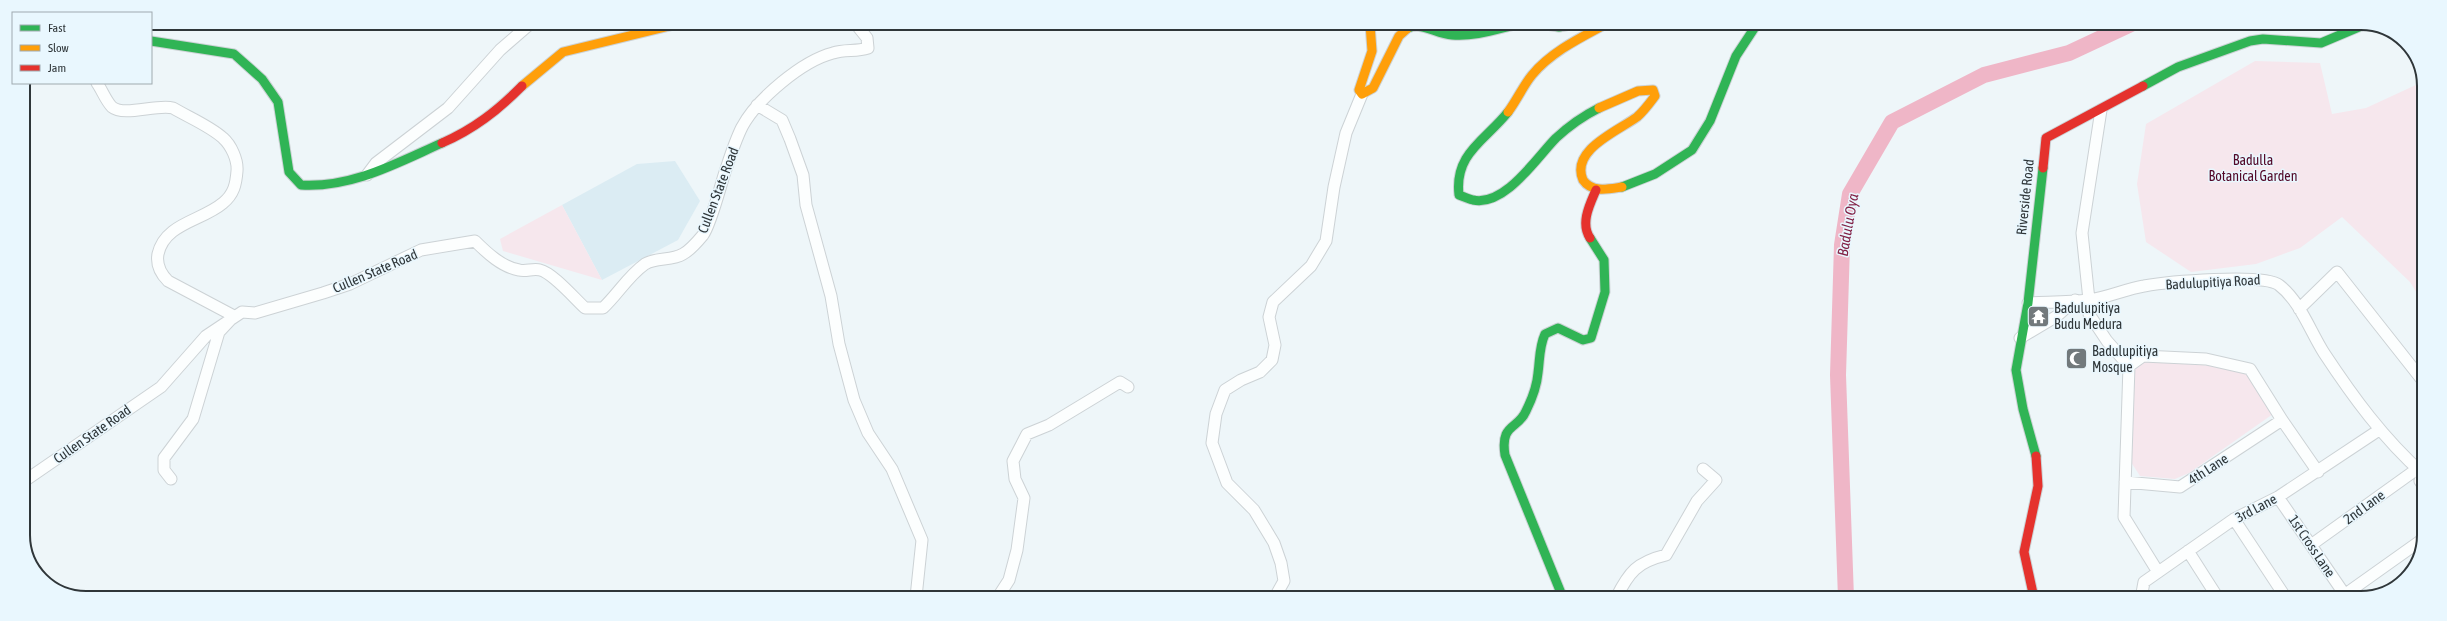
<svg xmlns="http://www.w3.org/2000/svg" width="2447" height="621" viewBox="0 0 2447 621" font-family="'Asap Condensed',sans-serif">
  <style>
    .built { fill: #dbecf3 }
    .green { fill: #f6e7ed }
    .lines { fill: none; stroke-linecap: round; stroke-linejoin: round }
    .river { stroke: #efb6c7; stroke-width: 16 }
    .street-casing { stroke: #ccd2d5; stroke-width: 13 }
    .fast-casing { stroke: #ccd2d5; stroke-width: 11 }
    .slow-casing { stroke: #ccd2d5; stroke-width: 11 }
    .jam-casing { stroke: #ccd2d5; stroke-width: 11 }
    .street { stroke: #fcfefe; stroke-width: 11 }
    .fast { stroke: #30b455; stroke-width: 9 }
    .slow { stroke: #ff9f0a; stroke-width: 9 }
    .jam { stroke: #e5322d; stroke-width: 9 }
    .labels { text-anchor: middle; stroke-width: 3; stroke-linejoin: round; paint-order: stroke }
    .park-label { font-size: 14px; fill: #520727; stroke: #e9f7fe }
    .street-label { font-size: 14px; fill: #2f3639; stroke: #e9f7fe }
    .poi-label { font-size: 14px; fill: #2f3639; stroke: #e9f7fe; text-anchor: start }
    .water-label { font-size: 15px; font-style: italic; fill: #822045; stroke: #e9f7fe }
    .rim { fill: none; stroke: #2f3639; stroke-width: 2 }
  </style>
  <rect width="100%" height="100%" fill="#eef6f9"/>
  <path class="built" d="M675 161 700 201 678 240 602 280 562 205 637 164Z"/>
  <path class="green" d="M2255 61 2320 63 2332 114 2366 108 2418 84 2424 87 2423 303 2410 282 2342 217 2300 248 2256 264 2191 272 2146 242 2137 184 2146 124Z
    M562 205 602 280 503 251 500 239Z
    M2145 361 2215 366 2248 375 2273 414 2189 473 2175 479 2140 476 2129 459 2134 367Z"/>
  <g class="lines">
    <path class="river" d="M1846 598 1838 375 1842 245 1850 194 1892 122 1984 75 2069 53 2131 24"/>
    <defs>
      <path id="street" d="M97 83C102 90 106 101 112 107 124 117 156 104 173 108 188 117 210 126 223 138 231 145 238 160 237 171 236 184 234 194 223 203 202 221 165 223 158 254 156 265 161 274 168 281L234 316 219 332 193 419 164 458V470L171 479
        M757 105 782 120 790 139 803 175 806 205 831 296 839 344 854 400 868 433 892 469 922 540 916 597
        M2101 110 2082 233 2089 300V314L2107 341 2129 366
        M367 175 376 163 448 108 500 50 531 23
        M2028 303C2048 302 2069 302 2088 300 2107 298 2125 289 2144 286 2166 282 2264 273 2279 285 2300 301 2310 331 2324 353 2353 397 2383 438 2423 474L2420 481 2423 485
        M2299 309 2337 272 2423 381
        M2020 338 2057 316 2075 300
        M23 482 161 387 206 336 242 312 255 313 323 293 350 284 421 250 475 241C487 253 502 267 519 270 526 272 533 268 540 270 553 273 575 299 585 308H603C618 294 628 276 645 264 656 257 672 261 683 254 689 251 698 241 703 235 711 224 720 187 725 172 730 157 735 141 742 127 757 99 802 61 833 53 845 49 856 52 868 48L867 38 855 23
        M2125 482 2180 487 2282 420
        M2278 497 2345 595
        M2234 519 2286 598
        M2311 545 2417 469
        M2188 551 2218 598
        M2158 572 2124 517 2129 366 2143 356 2206 359 2250 369 2282 420 2318 472
        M998 597 1009 580 1017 550 1024 498 1015 479 1013 461 1027 434 1049 425 1120 382 1128 387
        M1275 597 1284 581 1281 563 1274 543 1254 510 1227 483 1212 443 1216 414 1225 390 1241 380 1260 372 1272 360 1275 345 1269 317 1273 302 1311 266 1326 241 1334 187 1346 133 1362 94
        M1616 598C1629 572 1637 562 1666 555L1697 501 1716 480 1703 469
        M2146 598 2142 593 2144 582 2234 519 2278 497 2379 430
        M2340 598 2423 539"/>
      <path id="fast" d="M1540 24 1559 27 1576 24
        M1408 28C1423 22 1436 34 1452 35 1475 37 1497 29 1519 24
        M151 41 234 54 262 79 278 102 289 172 301 185C352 188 397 163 442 143
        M2143 86 2178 67 2250 41 2263 39 2321 43 2366 24
        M1508 112C1486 140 1454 153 1459 195 1464 197 1469 199 1473 200 1505 207 1537 157 1556 138 1569 126 1583 116 1599 108
        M1622 187 1655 174 1692 150 1710 121 1736 56 1757 24
        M2036 456 2023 409 2016 370 2028 303 2043 168
        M1563 598 1505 455C1500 423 1518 430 1526 411 1531 401 1537 385 1538 373 1540 359 1539 347 1545 334L1558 328 1583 340 1591 338 1605 292 1604 260 1590 238"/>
      <path id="slow" d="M1370 24 1372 51 1359 90 1362 94 1373 88 1399 36 1408 28
        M522 86 563 52 682 23
        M1599 108 1638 91 1653 90 1655 96C1649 104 1644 111 1637 117 1618 131 1570 150 1583 180 1592 193 1608 189 1622 187
        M1508 112C1517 100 1523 86 1532 75 1551 52 1580 38 1606 24"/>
      <path id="jam" d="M442 143C474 129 497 111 522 86
        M2043 168 2046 138 2143 86
        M1590 238C1580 223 1590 204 1596 190
        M2034 598 2024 552 2038 486 2036 456"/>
    </defs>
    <use href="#street" class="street-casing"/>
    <use href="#fast" class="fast-casing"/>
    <use href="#slow" class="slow-casing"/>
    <use href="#jam" class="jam-casing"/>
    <use href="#street" class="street"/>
    <use href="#fast" class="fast"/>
    <use href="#slow" class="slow"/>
    <use href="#jam" class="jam"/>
  </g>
  <defs>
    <symbol id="temple-square" viewBox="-11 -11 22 22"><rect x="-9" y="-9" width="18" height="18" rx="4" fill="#72797c" stroke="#e9f7fe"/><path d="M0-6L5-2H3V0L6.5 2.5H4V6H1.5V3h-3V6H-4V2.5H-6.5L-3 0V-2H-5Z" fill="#fff"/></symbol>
    <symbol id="mosque-square" viewBox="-11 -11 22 22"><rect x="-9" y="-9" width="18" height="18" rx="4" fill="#72797c" stroke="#e9f7fe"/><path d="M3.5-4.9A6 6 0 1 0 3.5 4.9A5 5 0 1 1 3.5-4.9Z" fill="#fff"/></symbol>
  </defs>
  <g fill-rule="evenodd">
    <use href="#temple-square" x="2026" y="304" width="25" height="25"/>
    <use href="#mosque-square" x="2064" y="346" width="25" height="25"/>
  </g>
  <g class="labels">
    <g class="park-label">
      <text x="2253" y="165">Badulla<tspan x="2253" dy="16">Botanical Garden</tspan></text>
    </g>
    <g class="street-label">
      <text transform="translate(718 190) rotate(-69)" y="5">Cullen State Road</text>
      <text transform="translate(2025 197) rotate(-84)" y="5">Riverside Road</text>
      <text transform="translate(375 271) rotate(-23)" y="5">Cullen State Road</text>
      <text transform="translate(2213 282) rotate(-3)" y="5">Badulupitiya Road</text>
      <text transform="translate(92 434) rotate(-35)" y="5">Cullen State Road</text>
      <text transform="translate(2208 469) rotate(-33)" y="5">4th Lane</text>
      <text transform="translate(2364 507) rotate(-36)" y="5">2nd Lane</text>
      <text transform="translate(2256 508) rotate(-28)" y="5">3rd Lane</text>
      <text transform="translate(2312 546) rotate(56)" y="5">1st Cross Lane</text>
    </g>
    <g class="poi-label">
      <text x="2054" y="313">Badulupitiya<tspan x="2054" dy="16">Budu Medura</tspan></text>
      <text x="2092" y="356">Badulupitiya<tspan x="2092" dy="16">Mosque</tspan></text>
    </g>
    <g class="water-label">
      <text transform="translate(1848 225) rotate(-80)" y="5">Badulu Oya</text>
    </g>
  </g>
  <path d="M0 0H2447V621H0ZM86 30H2361A56 56 0 0 1 2417 86V535A56 56 0 0 1 2361 591H86A56 56 0 0 1 30 535V86A56 56 0 0 1 86 30Z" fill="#e9f7fe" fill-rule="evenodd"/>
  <path class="rim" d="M86 30H2361A56 56 0 0 1 2417 86V535A56 56 0 0 1 2361 591H86A56 56 0 0 1 30 535V86A56 56 0 0 1 86 30Z"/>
  <rect x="12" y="12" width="140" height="72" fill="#e9f7fe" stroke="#9faaaf"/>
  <rect x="20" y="25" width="20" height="6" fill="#30b455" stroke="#9faaaf"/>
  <text x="48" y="32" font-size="12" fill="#2f3639">Fast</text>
  <rect x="20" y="45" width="20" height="6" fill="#ff9f0a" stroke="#9faaaf"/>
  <text x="48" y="52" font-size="12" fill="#2f3639">Slow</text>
  <rect x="20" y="65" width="20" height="6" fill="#e5322d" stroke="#9faaaf"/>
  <text x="48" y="72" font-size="12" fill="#2f3639">Jam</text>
</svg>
